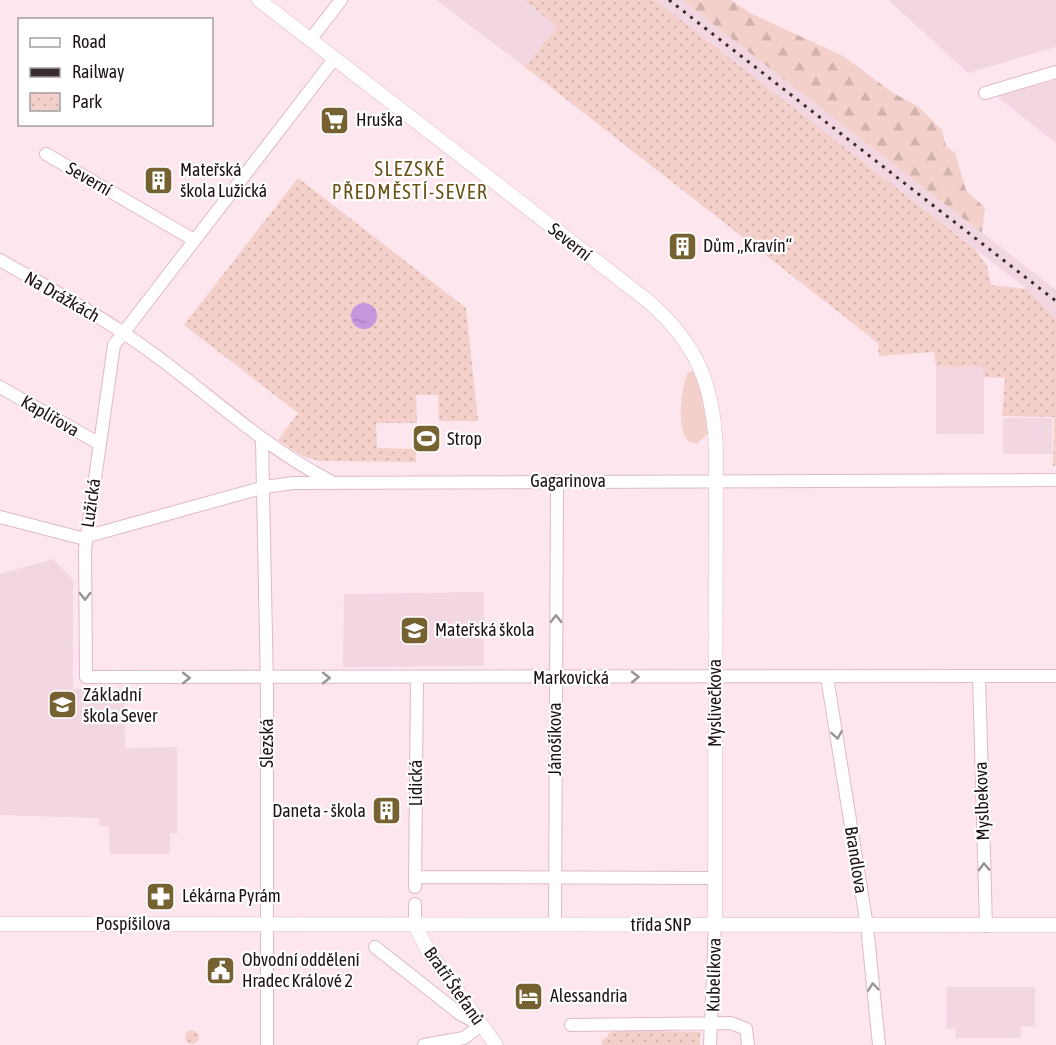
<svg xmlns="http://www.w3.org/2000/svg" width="1056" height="1045" viewBox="0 0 1056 1045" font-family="'Asap Condensed',sans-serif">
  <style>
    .built { fill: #f2d6e1 }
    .grass { fill: #f4d0ca }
    .forest { fill: url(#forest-firs) }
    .park { fill: url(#park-dots) }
    .water { fill: url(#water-ripples) }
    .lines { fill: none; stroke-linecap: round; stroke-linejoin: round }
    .minor-casing { stroke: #dfb9c8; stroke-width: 14 }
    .tertiary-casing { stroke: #dfb9c8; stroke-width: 15 }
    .minor { stroke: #fff; stroke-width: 12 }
    .tertiary { stroke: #fff; stroke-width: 14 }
    .rail { stroke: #3a2b31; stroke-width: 3; stroke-dasharray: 3 6; stroke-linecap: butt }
    .oneway { stroke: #9a9497 }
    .labels { text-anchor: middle; stroke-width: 4.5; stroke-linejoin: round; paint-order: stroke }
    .poi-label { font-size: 18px; fill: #1f1217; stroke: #fff; text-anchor: start }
    .street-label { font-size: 18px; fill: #1f1217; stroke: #fff }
    .neighbourhood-label { font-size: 20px; letter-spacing: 1.5px; fill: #685217; stroke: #fff }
  </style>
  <defs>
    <pattern id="forest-firs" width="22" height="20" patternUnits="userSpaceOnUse" patternTransform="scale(1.5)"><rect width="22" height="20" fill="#f4d0ca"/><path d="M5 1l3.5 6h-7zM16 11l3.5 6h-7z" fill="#d1b2ad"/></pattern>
    <pattern id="park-dots" width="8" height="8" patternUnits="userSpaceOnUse" patternTransform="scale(1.5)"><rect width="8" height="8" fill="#f4d0ca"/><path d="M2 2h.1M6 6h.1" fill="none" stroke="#d1b2ad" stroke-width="1.8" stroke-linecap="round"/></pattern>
    <pattern id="water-ripples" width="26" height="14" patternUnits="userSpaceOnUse" patternTransform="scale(1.5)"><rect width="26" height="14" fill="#c895df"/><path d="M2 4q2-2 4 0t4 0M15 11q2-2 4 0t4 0" fill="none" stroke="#ab7fbf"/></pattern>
  </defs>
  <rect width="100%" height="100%" fill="#fee6ef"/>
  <path class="built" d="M436 0H525L558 27 525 67Z
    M654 0H682L1056 290V319L1027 289Z
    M888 0H1056V47L968 73Z
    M1056 80V143L997 97Z
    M936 367H984V434H936Z
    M1003 418H1052V454H1003Z
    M53 559 73 579V689H124L125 748 177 747V833H170V854H110L109 827 99 826V818L0 815V574Z
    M484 592V666L343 667 344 594Z
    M947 987H1035V1027L1021 1026V1038H956L955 1028 946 1029Z"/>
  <path class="grass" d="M692 371 696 373 703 396 708 433 697 444 688 441C676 427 681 389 688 372Z"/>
  <path class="forest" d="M682 0H731L752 14 843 56 893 93 919 107 942 130 946 146 955 153 966 190 985 208 982 233Z"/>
  <path class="park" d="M525 0H655L975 249 987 266 991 285 1027 289 1056 319V466H1053L1054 417 1002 416 1005 378 984 377 983 367H936L934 352 879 356 878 343 525 67 557 27Z
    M298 178 466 308 478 421H439L438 395H416L417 423H376L377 448 416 449V462L319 461 303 456 278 440 298 413 184 325Z
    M185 1037a7 7 0 1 1 14 0a7 7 0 1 1-14 0Z
    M618 1030 700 1032V1045H602V1040L609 1036 607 1034Z"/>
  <path class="water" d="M351 316a13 13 0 1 1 26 0a13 13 0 1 1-26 0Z"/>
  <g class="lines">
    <defs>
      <path id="minor" d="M310 40 341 0
        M334 59 114 345 85 549 86 677 1056 676
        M985 93 1056 72
        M46 154 194 240
        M0 260C41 284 83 306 122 332 195 379 251 440 330 481
        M0 387 100 444
        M262 441 267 686V1045
        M0 517 81 538 265 487 293 483 1056 480
        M979 676 986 926
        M827 677 867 926 879 1045
        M415 877 715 878
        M415 887 417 678
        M415 925V904
        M555 925 557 481
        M375 947 460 1014 481 1025 464 1038 424 1045
        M571 1025 731 1023 746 1029 748 1045
        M710 1045 715 925"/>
      <path id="tertiary" d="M259 0 648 301C698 345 713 384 716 449L715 925
        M0 924 1056 925
        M415 925 427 949 496 1045"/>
    </defs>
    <use href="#minor" class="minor-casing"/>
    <use href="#tertiary" class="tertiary-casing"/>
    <use href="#minor" class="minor"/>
    <use href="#tertiary" class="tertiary"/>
    <path class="rail" d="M669 0 1056 301"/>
  </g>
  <defs><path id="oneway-chevron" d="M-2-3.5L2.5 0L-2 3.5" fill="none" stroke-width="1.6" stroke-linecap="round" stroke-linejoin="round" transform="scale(1.5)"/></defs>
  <g class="oneway">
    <use href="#oneway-chevron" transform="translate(85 596) rotate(90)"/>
    <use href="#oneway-chevron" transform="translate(556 619) rotate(-90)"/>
    <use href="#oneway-chevron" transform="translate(635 677) rotate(-1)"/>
    <use href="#oneway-chevron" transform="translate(186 678)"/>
    <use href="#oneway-chevron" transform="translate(326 678)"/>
    <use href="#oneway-chevron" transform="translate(837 735) rotate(81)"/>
    <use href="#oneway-chevron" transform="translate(984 867) rotate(-92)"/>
    <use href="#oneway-chevron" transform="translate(873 987) rotate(-96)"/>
  </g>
  <defs>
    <symbol id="supermarket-square" viewBox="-11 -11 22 22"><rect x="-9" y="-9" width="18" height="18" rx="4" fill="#766131" stroke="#fff"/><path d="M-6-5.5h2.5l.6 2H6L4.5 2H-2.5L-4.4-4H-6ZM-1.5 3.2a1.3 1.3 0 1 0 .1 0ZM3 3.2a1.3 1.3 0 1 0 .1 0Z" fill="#fff"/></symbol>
    <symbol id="building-square" viewBox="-11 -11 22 22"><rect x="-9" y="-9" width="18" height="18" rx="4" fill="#766131" stroke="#fff"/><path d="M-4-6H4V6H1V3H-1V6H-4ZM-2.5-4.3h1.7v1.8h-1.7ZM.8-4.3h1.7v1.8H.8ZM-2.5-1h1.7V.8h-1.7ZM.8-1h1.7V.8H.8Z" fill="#fff"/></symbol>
    <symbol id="stadium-square" viewBox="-11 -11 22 22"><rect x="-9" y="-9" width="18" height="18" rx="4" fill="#766131" stroke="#fff"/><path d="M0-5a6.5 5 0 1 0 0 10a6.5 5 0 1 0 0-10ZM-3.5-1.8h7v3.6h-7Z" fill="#fff"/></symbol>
    <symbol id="school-square" viewBox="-11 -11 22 22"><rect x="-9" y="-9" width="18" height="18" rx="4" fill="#766131" stroke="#fff"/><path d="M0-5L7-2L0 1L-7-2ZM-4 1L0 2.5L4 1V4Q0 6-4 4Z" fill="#fff"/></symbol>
    <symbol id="pharmacy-square" viewBox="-11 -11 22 22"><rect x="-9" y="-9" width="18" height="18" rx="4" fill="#766131" stroke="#fff"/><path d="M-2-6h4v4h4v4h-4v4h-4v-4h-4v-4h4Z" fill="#fff"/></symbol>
    <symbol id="civic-square" viewBox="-11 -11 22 22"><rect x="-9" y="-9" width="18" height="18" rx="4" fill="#766131" stroke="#fff"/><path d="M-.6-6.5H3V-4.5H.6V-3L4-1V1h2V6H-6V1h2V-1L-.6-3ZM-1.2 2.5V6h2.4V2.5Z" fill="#fff"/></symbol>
    <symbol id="hotel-square" viewBox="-11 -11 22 22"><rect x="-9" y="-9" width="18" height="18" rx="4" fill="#766131" stroke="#fff"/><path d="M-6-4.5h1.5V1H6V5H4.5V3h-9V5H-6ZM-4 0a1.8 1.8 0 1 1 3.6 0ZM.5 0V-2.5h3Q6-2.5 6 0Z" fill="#fff"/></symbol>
  </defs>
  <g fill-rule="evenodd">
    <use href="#supermarket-square" x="318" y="104" width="33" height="33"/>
    <use href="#building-square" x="142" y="164" width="33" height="33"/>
    <use href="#building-square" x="666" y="230" width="33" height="33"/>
    <use href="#stadium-square" x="410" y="422" width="33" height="33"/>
    <use href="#school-square" x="398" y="614" width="33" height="33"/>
    <use href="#school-square" x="46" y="688" width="33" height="33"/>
    <use href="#building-square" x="370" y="794" width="33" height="33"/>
    <use href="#pharmacy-square" x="144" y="880" width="33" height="33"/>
    <use href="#civic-square" x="204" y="954" width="33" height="33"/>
    <use href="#hotel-square" x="512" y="980" width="33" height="33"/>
  </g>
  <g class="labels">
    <g class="poi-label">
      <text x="356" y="126">Hruška</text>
      <text x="180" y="176">Mateřská<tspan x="180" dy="21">škola Lužická</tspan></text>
      <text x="703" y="252">Dům „Kravín“</text>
      <text x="447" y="445">Strop</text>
      <text x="435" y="636">Mateřská škola</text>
      <text x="83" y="701">Základní<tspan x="83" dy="21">škola Sever</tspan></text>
      <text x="366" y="817" text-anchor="end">Daneta - škola</text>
      <text x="182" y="902">Lékárna Pyrám</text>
      <text x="242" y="966">Obvodní oddělení<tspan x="242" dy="21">Hradec Králové 2</tspan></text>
      <text x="550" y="1002">Alessandria</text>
    </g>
    <g class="street-label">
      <text transform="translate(89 179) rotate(30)" y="6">Severní</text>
      <text transform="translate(570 242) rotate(38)" y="6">Severní</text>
      <text transform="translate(62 297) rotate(30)" y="6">Na Drážkách</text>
      <text transform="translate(50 416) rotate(30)" y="6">Kaplířova</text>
      <text x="568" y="487">Gagarinova</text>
      <text transform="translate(91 503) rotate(-82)" y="6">Lužická</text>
      <text x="571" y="684">Markovická</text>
      <text transform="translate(715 703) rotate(-90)" y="6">Myslivečkova</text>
      <text transform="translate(555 739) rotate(-90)" y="6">Jánošíkova</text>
      <text transform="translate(267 743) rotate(-90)" y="6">Slezská</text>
      <text transform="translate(416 783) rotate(-90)" y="6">Lidická</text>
      <text transform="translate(982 801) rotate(-92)" y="6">Myslbekova</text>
      <text transform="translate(856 860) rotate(81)" y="6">Brandlova</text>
      <text x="133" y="930">Pospíšilova</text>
      <text x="661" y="931">třída SNP</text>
      <text transform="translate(714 975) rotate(-89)" y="6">Kubelíkova</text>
      <text transform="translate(454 986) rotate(55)" y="6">Bratří Štefanů</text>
    </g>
    <g class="neighbourhood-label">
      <text x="410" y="176">SLEZSKÉ<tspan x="410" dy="23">PŘEDMĚSTÍ-SEVER</tspan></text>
    </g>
  </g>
  <rect x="18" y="18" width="195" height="108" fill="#ffffff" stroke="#a5a0a2" stroke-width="1.5"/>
  <rect x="30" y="38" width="30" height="9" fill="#ffffff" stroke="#a5a0a2" stroke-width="1.5"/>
  <text x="72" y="48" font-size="18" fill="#1f1217">Road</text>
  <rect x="30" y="68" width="30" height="9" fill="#3a2b31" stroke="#a5a0a2" stroke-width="1.5"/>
  <text x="72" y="78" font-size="18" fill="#1f1217">Railway</text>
  <rect x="30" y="93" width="30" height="18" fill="url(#park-dots)" stroke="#a5a0a2" stroke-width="1.5"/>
  <text x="72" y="108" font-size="18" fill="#1f1217">Park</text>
</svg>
